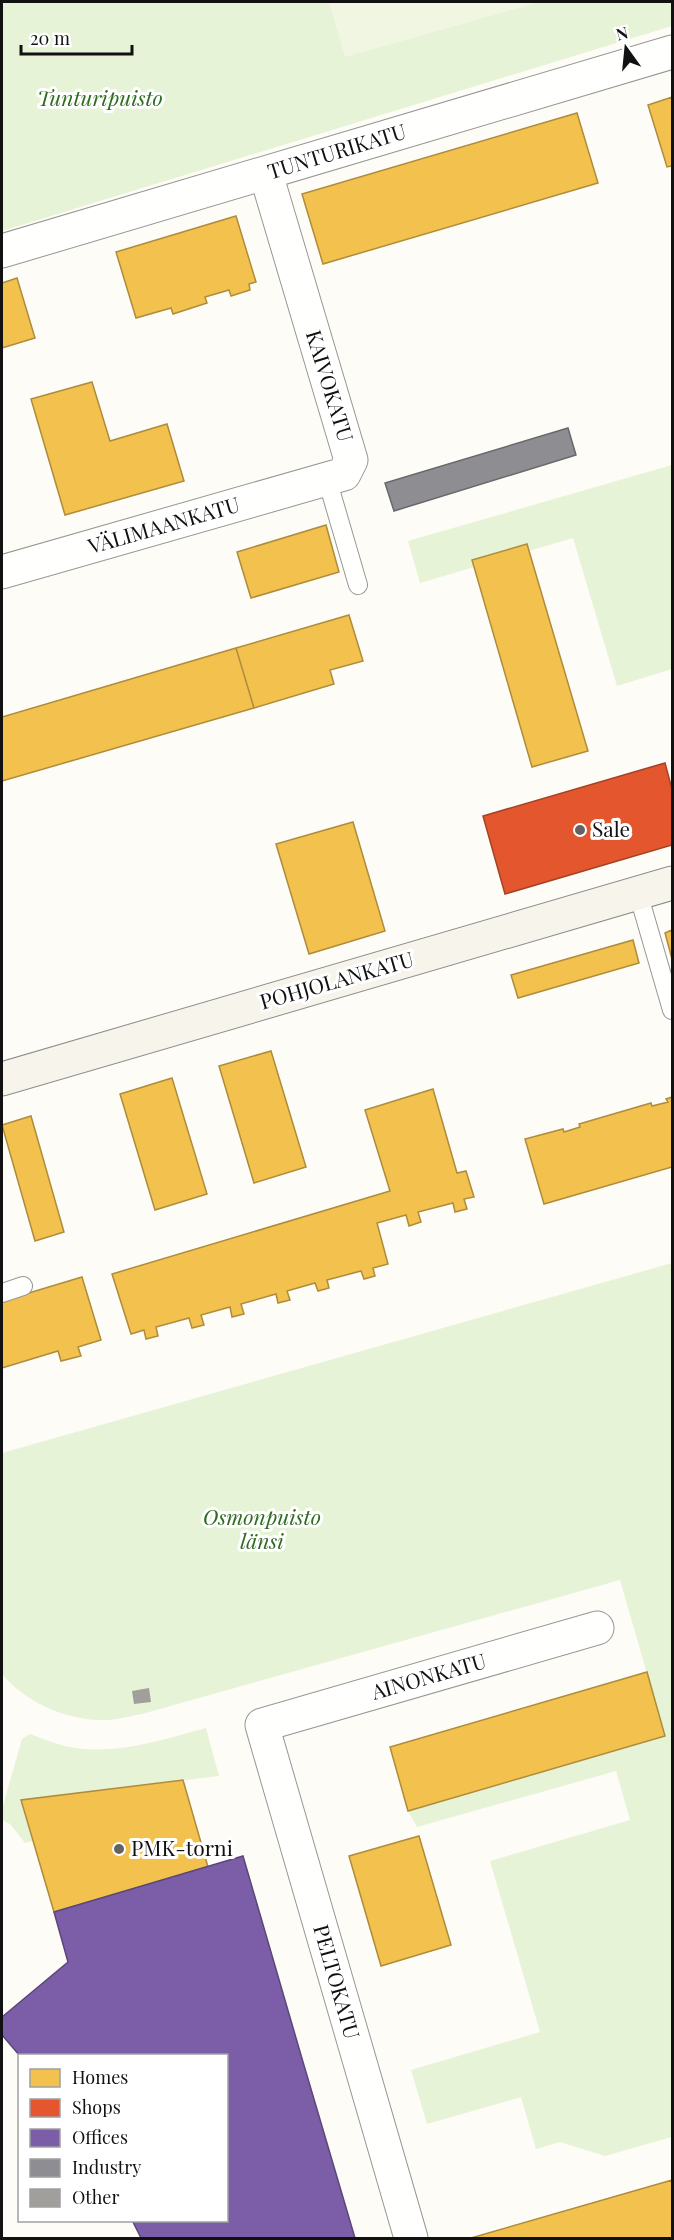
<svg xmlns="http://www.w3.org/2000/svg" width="674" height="2240" viewBox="0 0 674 2240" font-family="'Playfair Display',serif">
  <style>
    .green { fill: #e7f3d7 }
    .pitch { fill: #f0f6e1 }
    .homes { fill: #f2c14e; stroke: #ae8c3c; stroke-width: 1.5 }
    .shops { fill: #e4572e; stroke: #a54225; stroke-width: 1.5 }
    .offices { fill: #7b5ea7; stroke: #5b477a; stroke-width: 1.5 }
    .industry { fill: #8d8d92; stroke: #68686b; stroke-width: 1.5 }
    .building { fill: #a19f9c }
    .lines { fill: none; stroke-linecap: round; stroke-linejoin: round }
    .lane-casing { stroke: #979795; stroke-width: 20 }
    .street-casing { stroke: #979795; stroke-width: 35 }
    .secondary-casing { stroke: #8e8d8b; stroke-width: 35 }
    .lane { stroke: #fffffe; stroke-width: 18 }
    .street { stroke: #fffffe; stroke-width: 33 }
    .secondary { stroke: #f6f4eb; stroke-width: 33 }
    .poi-dot { fill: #646362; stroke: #fff; stroke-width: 2 }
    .labels { text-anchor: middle; stroke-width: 6; stroke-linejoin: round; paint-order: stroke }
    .park-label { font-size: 21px; font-style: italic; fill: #2f6b1f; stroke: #fff }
    .street-label { font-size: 21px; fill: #111; stroke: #fff }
    .poi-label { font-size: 21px; fill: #111; stroke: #fff; text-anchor: start }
  </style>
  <rect width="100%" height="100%" fill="#fdfcf7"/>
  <path class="green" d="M2 2H672V26L2 231Z
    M672 465V669L617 686 573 538 420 583 408 541Z
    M672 1263V2137L605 2156 560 2142 536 2149 521 2097 427 2124 411 2070 540 2032 490 1861 630 1820 616 1771 417 1827 408 1811 665 1736 620 1580 142 1714C129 1716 114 1721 100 1720 64 1719 25 1702 2 1674V1453Z
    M206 1728 219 1776 21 1800 33 1841 25 1843 10 1824 2 1820V1809L22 1739 30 1734C41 1738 53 1743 65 1746 112 1757 161 1740 206 1728Z"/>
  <path class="pitch" d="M329 2H540L345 57Z"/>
  <path class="homes" d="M672 97V166L667 167 648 105Z
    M577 113 598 183 323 264 302 194Z
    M236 216 256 282 249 284 250 290 231 296 229 290 205 297 207 303 173 314 171 308 136 318 116 252Z
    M17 278 35 338 2 348V283Z
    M92 382 110 441 167 424 184 481 65 515 31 399Z
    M326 525 339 572 251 598 237 552Z
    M527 544 588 751 532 767 472 560Z
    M349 615 363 661 330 670 334 684 254 708 236 648Z
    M236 648 254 708 2 781V717Z
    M353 822 385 931 309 954 276 844Z
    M672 930V959L665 933Z
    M633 940 639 963 518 998 511 975Z
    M271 1051 306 1167 254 1183 219 1066Z
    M172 1078 207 1194 155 1210 120 1094Z
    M433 1089 457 1173 466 1171 474 1197 464 1199 467 1209 455 1212 453 1203 418 1212 421 1222 409 1226 406 1215 377 1223 388 1264 373 1268 375 1276 364 1279 361 1271 327 1280 329 1288 318 1291 315 1283 287 1291 290 1300 278 1303 276 1294 241 1304 244 1314 232 1317 230 1307 201 1315 204 1325 192 1328 189 1318 156 1327 158 1336 146 1339 144 1330 131 1334 112 1274 390 1191 365 1110Z
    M672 1097V1167L544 1204 525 1139 563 1129 564 1132 580 1127 579 1124 651 1103 652 1106 668 1102 666 1099Z
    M31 1116 64 1232 35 1241 2 1125Z
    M82 1277 101 1340 78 1347 81 1356 61 1361 58 1351 2 1368V1301Z
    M647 1672 665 1736 408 1811 390 1747Z
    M183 1780 208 1867 54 1912 21 1800Z
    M419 1836 451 1945 381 1966 349 1856Z
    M672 2180V2238H471Z"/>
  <path class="shops" d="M665 763 672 789V845L505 894 483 816Z"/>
  <path class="offices" d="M243 1856 303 2062 355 2238H141L132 2220H226V2056H20L2 2035V2017L68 1962 54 1912Z"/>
  <path class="industry" d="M568 428 576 455 394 511 385 483Z"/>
  <path class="building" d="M149 1688 151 1702 134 1704 132 1691Z"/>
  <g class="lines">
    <defs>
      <path id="lane" d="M327 479 358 585
        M638 893 672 1010
        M2 1293 23 1286"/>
      <path id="street" d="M2 251 672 52
        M2 572 344 474 351 460 266 174
        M411 2238 262 1725 597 1628"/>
      <path id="secondary" d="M2 1079 672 883"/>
    </defs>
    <use href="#lane" class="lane-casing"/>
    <use href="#street" class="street-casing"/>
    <use href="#secondary" class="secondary-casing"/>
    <use href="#lane" class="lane"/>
    <use href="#street" class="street"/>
    <use href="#secondary" class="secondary"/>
  </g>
  <g class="poi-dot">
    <circle cx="580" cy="830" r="6"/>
    <circle cx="119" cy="1849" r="6"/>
  </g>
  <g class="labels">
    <g class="park-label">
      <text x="100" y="106">Tunturipuisto</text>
      <text x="262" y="1525">Osmonpuisto<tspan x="262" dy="24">länsi</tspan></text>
    </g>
    <g class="street-label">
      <text transform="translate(337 152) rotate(-17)" y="7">TUNTURIKATU</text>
      <text transform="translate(329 386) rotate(73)" y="7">KAIVOKATU</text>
      <text transform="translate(164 526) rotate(-16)" y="7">VÄLIMAANKATU</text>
      <text transform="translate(337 981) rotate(-16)" y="7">POHJOLANKATU</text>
      <text transform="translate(429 1677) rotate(-16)" y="7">AINONKATU</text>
      <text transform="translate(336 1982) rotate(74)" y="7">PELTOKATU</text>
    </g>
    <g class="poi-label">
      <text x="592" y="837">Sale</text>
      <text x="131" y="1856">PMK-torni</text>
    </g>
  </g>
  <rect width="674" height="2240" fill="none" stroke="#111111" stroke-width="6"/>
  <rect x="18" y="2054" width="210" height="168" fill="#ffffff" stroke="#a0a0a0" stroke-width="1.5"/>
  <rect x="30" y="2069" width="30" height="18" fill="#f2c14e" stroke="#a0a0a0" stroke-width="1.5"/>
  <text x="72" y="2084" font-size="18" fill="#111111">Homes</text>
  <rect x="30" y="2099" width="30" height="18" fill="#e4572e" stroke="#a0a0a0" stroke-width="1.5"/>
  <text x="72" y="2114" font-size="18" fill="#111111">Shops</text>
  <rect x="30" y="2129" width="30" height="18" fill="#7b5ea7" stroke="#a0a0a0" stroke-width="1.5"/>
  <text x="72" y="2144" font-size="18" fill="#111111">Offices</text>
  <rect x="30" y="2159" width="30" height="18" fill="#8d8d92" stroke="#a0a0a0" stroke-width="1.5"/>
  <text x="72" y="2174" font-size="18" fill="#111111">Industry</text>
  <rect x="30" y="2189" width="30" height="18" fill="#a19f9c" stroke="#a0a0a0" stroke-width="1.5"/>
  <text x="72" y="2204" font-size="18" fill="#111111">Other</text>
  <g transform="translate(626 48) rotate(345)" stroke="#ffffff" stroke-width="4.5" paint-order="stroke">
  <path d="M0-4.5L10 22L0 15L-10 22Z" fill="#111111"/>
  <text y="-9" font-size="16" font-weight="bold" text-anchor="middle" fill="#111111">N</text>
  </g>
  <path d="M21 45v9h111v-9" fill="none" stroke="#111111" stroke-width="3"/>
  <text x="30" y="45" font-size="18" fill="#111111" stroke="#ffffff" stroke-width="4.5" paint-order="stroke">20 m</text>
</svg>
